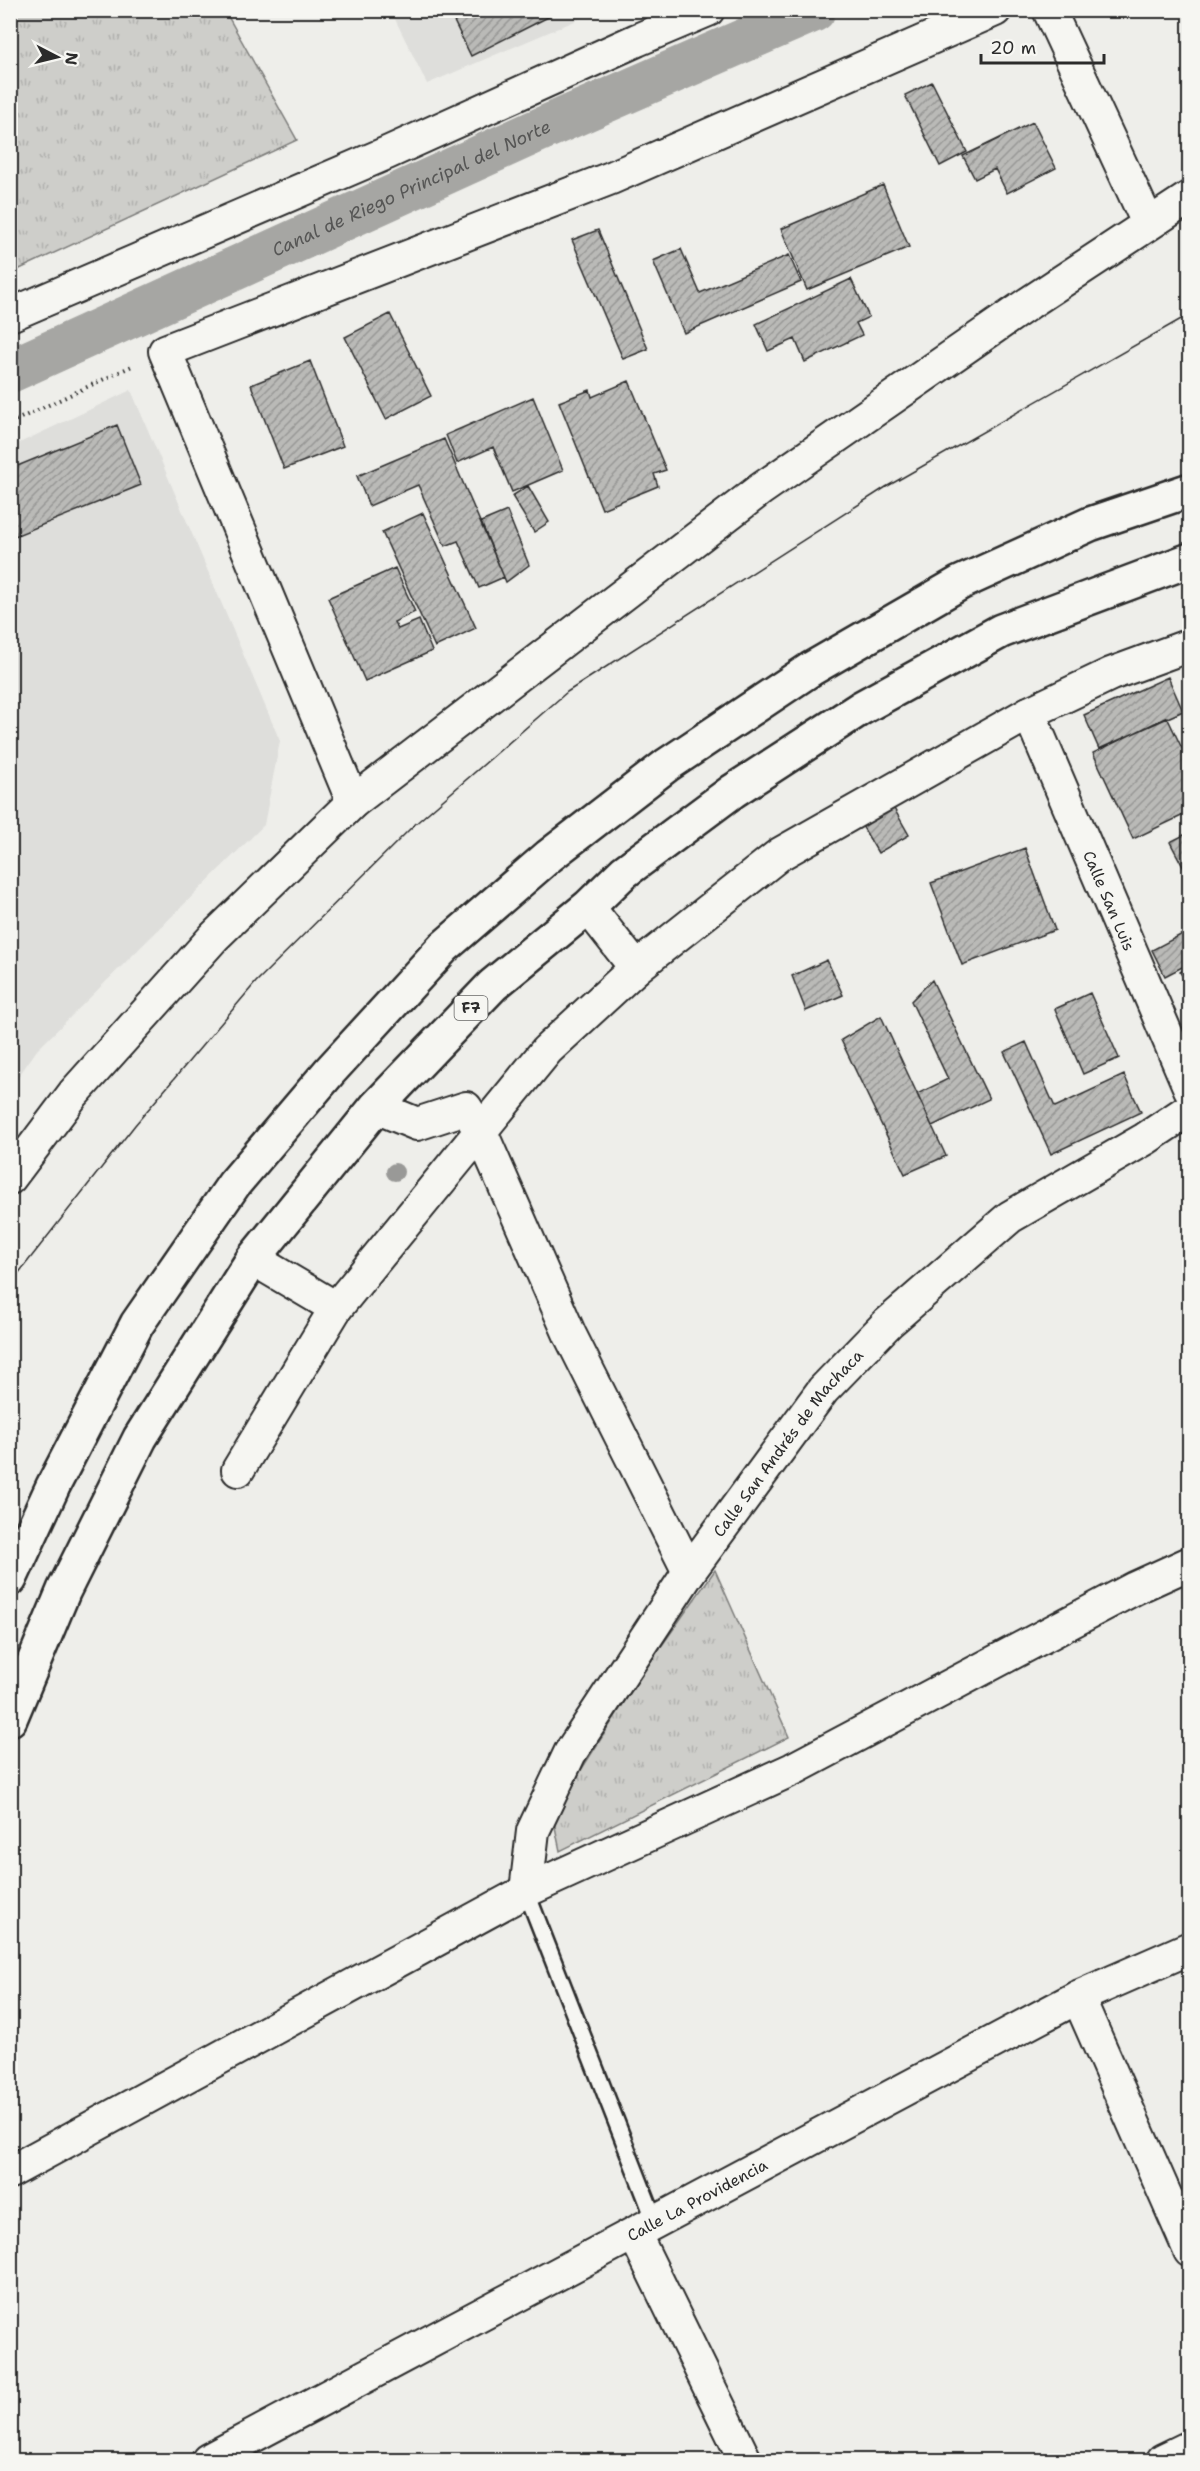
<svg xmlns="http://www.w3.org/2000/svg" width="1200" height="2471" viewBox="0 0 1200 2471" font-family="'Shantell Sans',sans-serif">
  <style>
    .built { fill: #dededb }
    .grass { fill: url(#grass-tufts); stroke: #7c7c7a; stroke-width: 1.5 }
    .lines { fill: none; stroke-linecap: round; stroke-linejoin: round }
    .canal { stroke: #a6a6a3; stroke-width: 44 }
    .building { fill: url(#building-hatch); stroke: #2b2b2b; stroke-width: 1.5 }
    .lane-casing { stroke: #2b2b2b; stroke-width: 20 }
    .street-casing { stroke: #2b2b2b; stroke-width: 36 }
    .highway-casing { stroke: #2b2b2b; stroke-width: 38 }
    .path { stroke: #2b2b2b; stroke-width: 4; stroke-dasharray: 1.5 4.5; stroke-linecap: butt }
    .lane { stroke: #f6f6f2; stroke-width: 15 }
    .street { stroke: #f6f6f2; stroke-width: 32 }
    .highway { stroke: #f6f6f2; stroke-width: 33 }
    .tram { stroke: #2b2b2b; stroke-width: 1.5 }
    .tree { fill: #999997 }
    .labels { text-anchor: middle; stroke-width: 4.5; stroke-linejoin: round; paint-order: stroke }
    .shield { fill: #f6f6f2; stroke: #686867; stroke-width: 1.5 }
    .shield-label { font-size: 15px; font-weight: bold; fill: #2b2b2b }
    .street-label { font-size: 16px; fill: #2b2b2b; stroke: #f6f6f2 }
    .water-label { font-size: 18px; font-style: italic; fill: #565655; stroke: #f6f6f2 }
  </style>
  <defs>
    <pattern id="grass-tufts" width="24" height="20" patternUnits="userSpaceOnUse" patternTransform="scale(1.5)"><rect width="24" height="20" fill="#cececa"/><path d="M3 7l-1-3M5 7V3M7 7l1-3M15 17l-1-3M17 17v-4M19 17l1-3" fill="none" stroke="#b1b1ae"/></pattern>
    <pattern id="building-hatch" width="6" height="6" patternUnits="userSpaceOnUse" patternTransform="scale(1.5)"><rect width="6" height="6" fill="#babab7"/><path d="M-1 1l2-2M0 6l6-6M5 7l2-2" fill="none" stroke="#979795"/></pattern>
  </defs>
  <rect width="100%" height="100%" fill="#eeeeea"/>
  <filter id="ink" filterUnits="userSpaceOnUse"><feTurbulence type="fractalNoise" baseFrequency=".0167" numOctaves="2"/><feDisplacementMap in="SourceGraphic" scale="12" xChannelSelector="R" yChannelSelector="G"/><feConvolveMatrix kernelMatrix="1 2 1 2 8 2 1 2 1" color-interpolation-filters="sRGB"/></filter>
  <g filter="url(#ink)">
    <path class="built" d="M391 11H598L427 84Z
      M131 390 280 741 264 825 37 1050 11 1087V447Z"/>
    <path class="grass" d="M10 11H225L297 140 11 273Z
      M715 1570 789 1737 560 1851 554 1822 576 1778 646 1668Z"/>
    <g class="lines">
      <path class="canal" id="s1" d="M10 371 537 131 814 10"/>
    </g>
    <path class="building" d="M455 10H562L471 56 450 13Z
      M932 82 967 152 940 166 905 95Z
      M1033 122 1056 168 1007 193 995 169 975 179 963 156Z
      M883 185 909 247 807 290 781 229Z
      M598 230 648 349 623 359 572 240Z
      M681 249 700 293 789 255 801 282 684 333 653 261Z
      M851 279 869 317 856 323 862 335 805 362 795 339 768 351 756 324Z
      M390 314 431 396 386 419 345 337Z
      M310 361 343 446 284 469 251 385Z
      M629 381 666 470 654 474 658 486 602 509 559 402 590 390 592 397Z
      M533 397 563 470 512 492 493 447 457 463 446 435Z
      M117 425 141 485 10 538V469Z
      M444 439 504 577 479 588 458 541 445 546 418 485 369 506 357 476Z
      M528 486 549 522 534 532 512 496Z
      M507 511 529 565 506 582 481 522Z
      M423 513 476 628 435 647 382 532Z
      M395 568 415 612 394 622 398 629 419 620 432 651 365 681 328 598Z
      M1168 677 1183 711 1099 749 1084 715Z
      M1167 717 1190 765V812L1133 839 1093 753Z
      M892 805 909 835 878 853 861 824Z
      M1190 832V880L1170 842Z
      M1025 848 1055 930 962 965 931 883Z
      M1190 930V963L1165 976 1152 950Z
      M827 960 843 995 806 1011 792 976Z
      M1190 966V989L1180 972Z
      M932 980 989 1099 932 1126 917 1094 948 1079 911 1001Z
      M1090 993 1119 1058 1083 1074 1055 1009Z
      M881 1016 946 1156 905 1174 841 1040Z
      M1026 1042 1055 1107 1124 1075 1141 1112 1051 1154 1004 1052Z"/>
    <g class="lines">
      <defs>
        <path id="lane" d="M526 1891 655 2221"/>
        <g id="street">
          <path d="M1049 10 1148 223"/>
          <path d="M10 315 387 153 637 40 708 10"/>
          <path id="s2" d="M1029 713 1190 1089"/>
          <path d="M353 802 165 351 611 178 995 10"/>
          <path d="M588 907 636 968"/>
          <path d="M376 1107 417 1124 466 1108 481 1132 570 1335 689 1572"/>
          <path d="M10 1178 74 1093 214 937 353 802 761 489 1029 303 1190 197"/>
          <path d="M253 1259 336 1308"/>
          <path d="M238 1470 336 1308 547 1050 636 968 780 854 1029 713 1111 674 1190 645"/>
          <path id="s3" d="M526 1891 533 1831 570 1753 689 1572 823 1390 888 1323 1010 1217 1145 1139 1190 1109"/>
          <path d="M1078 1997 1190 2251"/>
          <path d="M10 2172 526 1891 793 1769 1135 1588 1190 1563"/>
          <path d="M635 2235 745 2460"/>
          <path id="s4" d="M208 2460 1078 1997 1190 1948"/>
          <path d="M1163 2460 1190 2447"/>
        </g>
        <path id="highway" d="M10 1579 53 1486 137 1324 234 1184 330 1071 444 947 549 856 667 765 811 669 960 583 1090 524 1190 490
          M10 1719 64 1590 140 1438 253 1259 376 1107 493 985 588 907 624 872 733 791 861 708 1001 631 1190 560"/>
      </defs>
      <use href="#lane" class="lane-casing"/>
      <use href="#street" class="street-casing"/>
      <use href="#highway" class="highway-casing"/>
      <path class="path" d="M10 423 132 366
        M10 2459 11 2460"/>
      <use href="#lane" class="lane"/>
      <use href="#street" class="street"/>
      <use href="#highway" class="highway"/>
      <path class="tram" d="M10 1284 135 1125 256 982 413 826 567 692 886 487 1190 314"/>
    </g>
    <circle class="tree" cx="395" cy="1172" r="9"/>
  </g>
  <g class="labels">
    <rect class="shield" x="454.5" y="996" width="33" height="24" rx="4.5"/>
    <g class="shield-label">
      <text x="471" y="1013">F7</text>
    </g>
    <g class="street-label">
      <text dy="6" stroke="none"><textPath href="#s2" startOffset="204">Calle San Luis</textPath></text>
      <text dy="6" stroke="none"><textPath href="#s3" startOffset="526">Calle San Andrés de Machaca</textPath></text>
      <text dy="6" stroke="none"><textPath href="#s4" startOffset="554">Calle La Providencia</textPath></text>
    </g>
    <g class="water-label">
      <text dy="6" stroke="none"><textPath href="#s1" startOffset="441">Canal de Riego Principal del Norte</textPath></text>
    </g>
  </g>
  <rect width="1200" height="2471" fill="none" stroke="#f6f6f2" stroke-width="36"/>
  <rect x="18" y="18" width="1164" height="2435" fill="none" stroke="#2b2b2b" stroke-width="2" filter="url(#ink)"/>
  <g transform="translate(57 57) rotate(97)" stroke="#f6f6f2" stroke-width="4.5" paint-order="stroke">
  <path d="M0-4.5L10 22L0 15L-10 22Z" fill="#2b2b2b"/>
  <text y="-9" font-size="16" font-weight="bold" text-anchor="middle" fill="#2b2b2b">N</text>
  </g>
  <path d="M981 54v9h123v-9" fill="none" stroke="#2b2b2b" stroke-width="3"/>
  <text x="990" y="54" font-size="18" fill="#2b2b2b" stroke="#f6f6f2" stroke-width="4.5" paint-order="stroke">20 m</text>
</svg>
